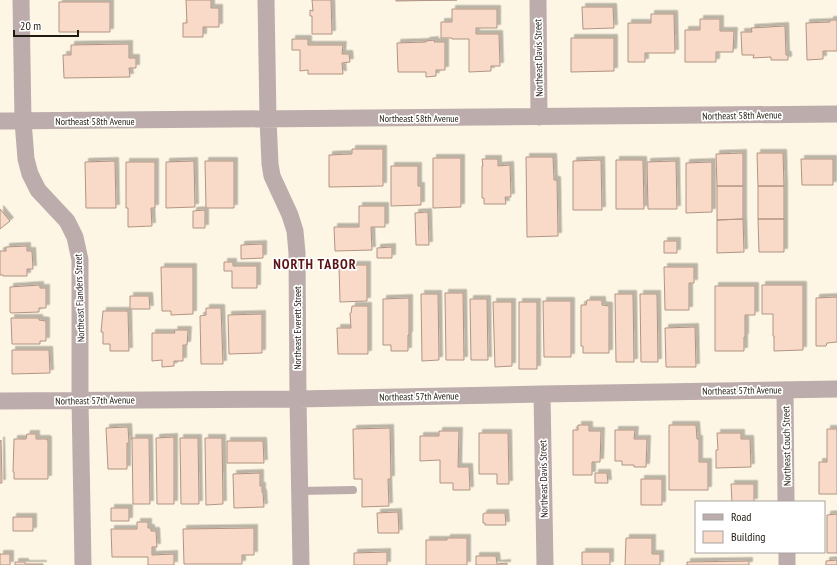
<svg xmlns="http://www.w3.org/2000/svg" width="837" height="565" viewBox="0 0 837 565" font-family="'PT Sans Narrow',sans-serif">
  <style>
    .building { fill: #f9dac8; stroke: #b19483; filter: url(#shadow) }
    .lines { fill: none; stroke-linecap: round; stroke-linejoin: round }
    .lane { stroke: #bcacab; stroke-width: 8 }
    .street { stroke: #bcacab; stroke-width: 17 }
    .labels { text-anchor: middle; stroke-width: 3.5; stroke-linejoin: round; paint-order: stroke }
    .street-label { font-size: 10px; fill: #211c11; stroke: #fff }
    .district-label { font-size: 14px; font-weight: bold; letter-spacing: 1px; fill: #5a1515; stroke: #fff }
  </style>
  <defs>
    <filter id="shadow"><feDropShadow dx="3.5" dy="-3.5" stdDeviation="0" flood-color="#0004"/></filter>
  </defs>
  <rect width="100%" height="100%" fill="#fef6e4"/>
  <path class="building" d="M186 0H211V8H219V27H203V37H183V23H187Z
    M312 0H331L332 34H312V16H310V10L313 11Z
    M396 0H457L396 1Z
    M59 2H110V32H59Z
    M582 7H613L614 28 583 29Z
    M452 9H497V28H476V34H499L500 66H491V71L469 72V39H452V38H441V22H452Z
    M651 14H674L675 53H645V62H628V23H651Z
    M700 19H720V31H734L733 52H716V62H685V30H700Z
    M830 20H837V51H823V59L807 60 806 23 830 22Z
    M785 26 786 55H788V60H771V57L753 58 754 55H742L741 32H752L751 28Z
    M571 38H614V71L571 72Z
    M292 39H308V45H343L342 54H349L350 62 342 63 343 74H308V70L300 71V50H292Z
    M435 40 434 42H445V70H436V76L426 77V72H398L397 43 426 42V41Z
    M129 44V58H136V68H129L130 77 64 78 63 55H71V45Z
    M352 149H383V186L329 187V155L352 154Z
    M743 153V186H717L716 154Z
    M757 153H783L784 186H758Z
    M526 157H553L554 180H557L558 236 527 237Z
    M433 158H461V207L433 208Z
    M482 159H498V166L510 165 511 197H505L506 204H484V198H482V166H483Z
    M801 159H833V185H802Z
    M601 160 602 210H573V161Z
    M616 160H643L644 209H616Z
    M115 161 116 208H86L85 162Z
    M194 161 195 207 166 208V162Z
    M205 161H234V208H206Z
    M676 161 677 209H648L647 162Z
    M126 162H155V208H151L152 226 128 227V208H126Z
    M712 162V212L686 213V163Z
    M391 166H418V186H421V205L391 206Z
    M717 186H743V219L717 220Z
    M758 186H784V219H758Z
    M359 206H385V227H371L372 250 335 251 334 227H359Z
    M0 209 10 221 0 229Z
    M205 210V228H193V211Z
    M428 212 429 245H416L415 213Z
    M743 219 744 252 717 253V220Z
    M758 219H784V252H759Z
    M664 241H677V253H664Z
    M263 244V258L241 259V245Z
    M27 246V251H32L33 269H27V276H3V275H0V251H6V247Z
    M392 247V258H377V248Z
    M224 262H233V266H257V288H232V271H224Z
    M339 265H367V301L340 302Z
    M161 267H193V314L171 315V311H162Z
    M664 267H694V283H689V310H665Z
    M40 285V288H46V308H39V312L11 313 10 312V287Z
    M762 285H803V350L774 351V336H773V314H762Z
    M715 286H755V315H745V337H744V351H715Z
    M445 293H463L464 360H446Z
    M421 294H438L439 360 422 361Z
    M615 294H633L634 362H616Z
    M640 294H657L658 362H641Z
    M130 296H149L150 309H130Z
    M837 297V342L827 343 826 346H816V298Z
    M409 298V335H408V351H391V345H383V299Z
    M470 299H487L488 360H471Z
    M587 300H602V305L609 306V353H583V346H581V305H586Z
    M543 301H571V357H544Z
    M493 302H512V366L495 367Z
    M519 302H537V369H519Z
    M352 306H368V354H338L337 328H351L350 313H351Z
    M206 308H221L223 364H201L200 316 206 315Z
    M103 311H128L129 351H110V344H103V332H101Z
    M262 314V353L229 354 228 315Z
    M11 318H39V320L46 321V341H40V344H12Z
    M695 327 696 367H666L665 328Z
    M174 330H188L187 345H183V361H174V366L162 367V360L152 361V333H175Z
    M12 350H49L50 373 12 374Z
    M578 425H589V431H601L600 462H592V475H573V430H578Z
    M669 425H696L697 439H699V462H708V490H669Z
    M128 427 129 443H127V469H108L106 428Z
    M390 428 391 479H388L389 506 362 507V479H354L353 429Z
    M827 429H837V494H819V462H827Z
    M615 430H635L634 439H647L646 467H634V465H622V461H615Z
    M439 431H459L458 467H469L470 490H453V483H440V460L420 461V436H439Z
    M479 433H508L509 484H497V474H479Z
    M717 433H741V439H750L751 467 716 468V450H718Z
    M27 434H36V439H47V440H48V479H14V472H13L14 439H26Z
    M174 437V504H157L156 438Z
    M132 438H149L150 504H133Z
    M180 438H198L199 504H181Z
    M205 438H222L223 504 206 505Z
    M1 440 2 483H0V441Z
    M227 441H263L264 463H227Z
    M260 473V486H262V492L263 493 264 507 234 508 233 474Z
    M595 473H607L608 483H595Z
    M641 479H662V505H641Z
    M731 484H754V502H732Z
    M111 508H129V521H111Z
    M398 512 399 533H378L377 513Z
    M485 513H505L506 525H485V523H483V514Z
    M837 514V553H827V515Z
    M13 517H33V531H13Z
    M137 522H148V528H151V531H156L157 547H152V555L174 554V565H148V557H112L111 529H137Z
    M254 528V555H242V564H184L183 529Z
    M447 538H467V565H426V540H447Z
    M626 538H652V554H660V565H625Z
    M387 552V565H354V553Z
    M582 552H610V565H582Z
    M0 554H10V565H0Z
    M476 556H496L497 564 507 563V565H476Z
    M837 560V565H826V561Z
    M749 561V565H687V562Z
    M15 562H25V564H43V565H15Z"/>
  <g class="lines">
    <path class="lane" d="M300 491 353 490"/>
    <path class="street" d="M21 0 23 121 26 159 30 174 38 190 67 221 75 237 80 260V400L83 565
      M266 0 268 119 270 164 272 176 290 215 295 231 297 253 298 399 301 565
      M538 0 539 117
      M0 121 837 114
      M785 390 786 502
      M542 394 545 565
      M0 401 298 399 542 394 837 389
      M787 552V565"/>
  </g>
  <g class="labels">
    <g class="street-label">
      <text transform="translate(538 58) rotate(-91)" y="4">Northeast Davis Street</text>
      <text transform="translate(742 115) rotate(-1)" y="4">Northeast 58th Avenue</text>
      <text x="419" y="122">Northeast 58th Avenue</text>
      <text x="95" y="125">Northeast 58th Avenue</text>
      <text transform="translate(79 298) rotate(-92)" y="4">Northeast Flanders Street</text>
      <text transform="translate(297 328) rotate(-90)" y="4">Northeast Everett Street</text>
      <text transform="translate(742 390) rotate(-1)" y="4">Northeast 57th Avenue</text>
      <text transform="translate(419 396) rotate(-1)" y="4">Northeast 57th Avenue</text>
      <text transform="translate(95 400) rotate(-1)" y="4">Northeast 57th Avenue</text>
      <text transform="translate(786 446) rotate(-91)" y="4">Northeast Couch Street</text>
      <text transform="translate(543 479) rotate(-91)" y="4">Northeast Davis Street</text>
    </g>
    <g class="district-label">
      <text x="315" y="269">NORTH TABOR</text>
    </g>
  </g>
  <rect x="695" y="501" width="130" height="52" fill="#ffffff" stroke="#a6a4a0"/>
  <rect x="703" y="514" width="20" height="6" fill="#bcacab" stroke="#a6a4a0"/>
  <text x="731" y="521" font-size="12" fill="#211c11">Road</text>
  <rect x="703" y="531" width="20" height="12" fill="#f9dac8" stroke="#a6a4a0"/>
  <text x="731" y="541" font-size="12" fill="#211c11">Building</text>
  <path d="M14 30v6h64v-6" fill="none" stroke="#211c11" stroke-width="2"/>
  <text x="20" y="30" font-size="12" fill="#211c11" stroke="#ffffff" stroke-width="3" paint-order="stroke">20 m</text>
</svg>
